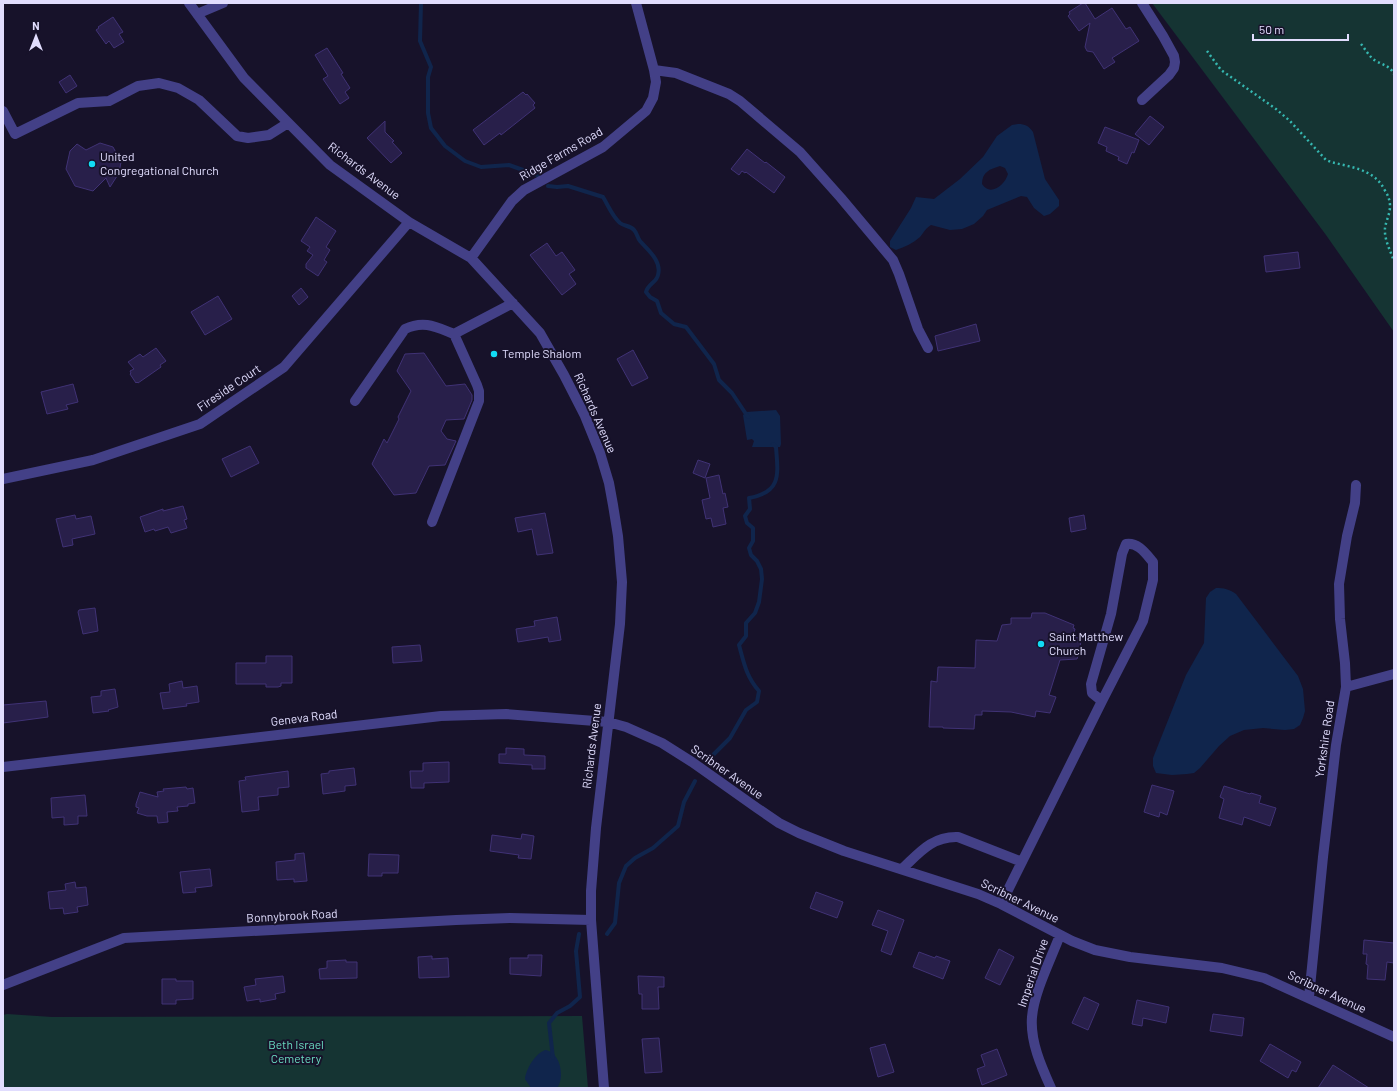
<svg xmlns="http://www.w3.org/2000/svg" width="1397" height="1091" viewBox="0 0 1397 1091" font-family="Barlow,sans-serif">
  <style>
    .green { fill: #153433 }
    .water { fill: #10254c; fill-rule: evenodd }
    .lines { fill: none; stroke-linecap: round; stroke-linejoin: round }
    .stream { stroke: #10254c; stroke-width: 4 }
    .building { fill: #281f4a; stroke: #403275 }
    .path { stroke: #36b8b1; stroke-width: 2.5; stroke-dasharray: 2 3; stroke-linecap: butt }
    .minor { stroke: #434087; stroke-width: 10 }
    .poi-dot { fill: #12dcf5; stroke: #17122a; stroke-width: 1.5 }
    .labels { text-anchor: middle; stroke-width: 4; stroke-linejoin: round; paint-order: stroke }
    .street-label { font-size: 12px; fill: #e1ddfe; stroke: #17122a }
    .poi-label { font-size: 12px; fill: #e1ddfe; stroke: #17122a; text-anchor: start }
    .park-label { font-size: 12px; fill: #6adcc1; stroke: #17122a }
  </style>
  <rect width="100%" height="100%" fill="#17122a"/>
  <path class="green" d="M1152 3H1394V332L1326 235Z
    M7 1014 52 1017 582 1016 588 1088H3V1015Z"/>
  <path class="water" d="M1018 124C1025 124 1029 126 1033 132L1045 179 1059 200V206L1050 214 1044 216 1034 208 1027 197 1021 196 987 210 983 216 974 224 962 229 950 230 931 225C926 228 924 232 920 237 913 243 905 247 896 250L890 247V241L911 208 916 197 934 199 960 179 983 157 997 136 1012 125ZM1000 166 1005 168 1008 174C1005 185 990 197 982 184 982 172 990 169 1000 166Z
    M776 410 780 416 781 444 780 447H752L754 441 752 439 747 440 743 415 746 412Z
    M1216 588C1224 588 1229 589 1236 594L1298 676 1303 689 1305 711 1303 718 1300 725 1294 729 1285 730 1263 728 1244 730 1230 736 1219 746 1200 768 1194 773 1187 774 1172 775 1156 773 1153 766V758L1186 675 1204 643 1206 598 1210 592Z
    M545 1050C561 1052 565 1078 557 1088H531L525 1079C526 1069 535 1054 545 1050Z"/>
  <g class="lines">
    <path class="stream" d="M421 3 420 41 431 67 428 77V113L431 128 445 146 465 161 481 167 509 165 540 176
      M548 186 557 187 568 186 603 197C608 205 612 216 620 223 624 226 631 226 634 230 637 233 637 237 640 241 648 250 662 261 658 275 657 282 648 284 646 292L650 297 657 301 661 313 674 324 686 327 714 364 719 380 732 393 748 417
      M710 758 730 738 746 710 757 702 759 691C746 676 744 663 739 645L746 636V623L755 613 759 602 762 579 761 569 757 561 751 555 749 548 753 541V528L747 523 745 516 750 509 749 498C782 492 778 474 776 447L773 444
      M607 934 615 923 619 883 626 866 635 858 653 848 678 826 684 802 695 781
      M553 1058 549 1023 557 1013 570 1006 580 997 576 951 579 934"/>
  </g>
  <path class="building" d="M1083 3H1085L1095 19 1112 8 1126 29 1130 27 1139 41 1112 58 1115 62 1104 69 1093 52 1087 51 1085 47 1090 23 1079 31 1068 16 1070 14 1069 12Z
    M113 17 123 32 119 34 124 42 114 48 109 41 106 44 96 30 99 28 98 27Z
    M327 48 343 73 341 74 350 88 345 92 349 98 340 104 323 79 328 76 315 55Z
    M70 75 77 86 66 93 59 82Z
    M523 92 526 95 527 94 535 103 533 105 535 108 501 135 500 133 484 145 473 130Z
    M1150 116 1164 127 1149 145 1135 134Z
    M385 121V132L394 141 392 142 402 153 391 163 367 138Z
    M1105 127 1139 140 1134 153 1132 152 1127 164 1118 160 1119 157 1106 151 1107 147 1098 143Z
    M100 143 113 147 121 162 119 173 110 187 106 178 93 191 75 186 66 169 70 151 77 144 86 150Z
    M747 149 765 163 766 162 785 177 774 193 746 172 745 173 742 171 739 175 731 169Z
    M316 217 336 231 326 247 330 250 324 260 327 262 318 276 306 268V264L313 255 307 251 310 247 301 241Z
    M547 243 556 256 562 252 575 270 569 274 576 284 562 295 530 255Z
    M1298 252 1300 268 1266 272 1264 256Z
    M301 288 308 297 299 305 292 296Z
    M218 296 232 319 205 335 191 312Z
    M976 324 980 341 938 351 935 336Z
    M156 348 166 361 160 365 161 367 138 383 137 382 136 383 130 374 131 373 130 371 134 369 128 362 140 354 143 357Z
    M633 350 648 378 632 386 617 359Z
    M424 353 446 386 465 384 472 395V400L464 419 446 420 441 431 447 439 456 441 445 465 429 466 416 493 394 495 372 464 384 439 387 443 399 419 398 417 411 391 397 371 405 354Z
    M73 384 78 402 66 405 68 409 47 414 41 392Z
    M250 446 259 463 231 477 222 459Z
    M698 460 710 464 705 478 693 473Z
    M719 475 723 494 725 493 728 507 723 508 726 524 713 527 711 518 706 519 702 500 710 498 706 478Z
    M183 506 187 519 184 520 187 528 171 533 168 527 155 531 154 529 145 532 140 517 163 509V511Z
    M545 513 553 553 537 555 532 529 518 532 515 518Z
    M75 515 76 519 91 516 95 534 72 539 73 545 63 547 56 519Z
    M1084 515 1086 529 1071 532 1069 518Z
    M95 608 98 631 83 634 78 612 79 610Z
    M1032 613H1045L1074 625 1073 628 1075 629 1073 636 1081 639 1080 649 1077 659 1060 660 1049 695 1056 697 1050 713 1036 711 1035 717 1011 712 982 711V715H975L974 729 943 728V727H929L931 681 937 682 938 667 975 668 976 640 997 641 1002 625 1011 624V618H1031Z
    M557 617 561 640 549 642 548 637 518 642 516 629 535 626 534 621Z
    M420 645 422 661 393 663 392 647Z
    M266 656H292V683H281V686L278 687H266V684H236V663H266Z
    M182 681 183 688 197 686 199 702 186 704 187 706 163 709 160 693 170 692 169 684Z
    M115 689 118 707 108 710 109 711 93 713 91 697 101 696V691Z
    M46 701 48 717 3 723V705Z
    M506 748 524 749V755L545 756V769H532V765L499 763V754H506Z
    M449 762V782L424 783V788H411L410 771H423V763Z
    M354 768 356 785 345 786V791L323 794 321 774 329 773V771Z
    M288 771 289 787 278 788V795L258 797 259 810 242 812 239 781 246 780 245 777Z
    M1152 785 1174 791 1167 815 1160 812 1159 817 1144 812Z
    M1224 786 1250 794 1251 793 1261 796 1259 803 1276 808 1270 826 1244 817 1242 825 1219 818 1224 799 1220 797Z
    M186 787 187 789 193 788 195 803 188 804V806L177 807 178 811 167 812 168 822 158 823 157 816H147L137 813 139 808 136 807V804L140 792 158 797 157 792 164 791 163 789Z
    M85 795 87 816H78V824L64 825V817L52 818 51 798Z
    M522 834 534 836 531 859 518 858 519 855 490 851 492 835 521 839Z
    M304 853 307 881 294 882V879L277 880 276 862 295 860V854Z
    M369 854 399 855 398 873H382V876H368Z
    M210 869 212 886 195 888 196 892 183 893 180 872Z
    M75 882 76 888 86 887 88 905 77 907 78 912 64 914 63 908 50 909 48 892 66 890 65 884Z
    M816 892 843 902 837 918 810 908Z
    M878 910 904 920 891 955 881 951 888 931 872 925Z
    M1364 940 1394 943V963L1387 962 1385 980 1367 979 1368 965 1366 964 1367 954H1363Z
    M999 949 1014 957 1000 985 985 978Z
    M919 952 935 958 936 956 950 961 943 979 913 967Z
    M528 955H542L541 976 510 974V958H528Z
    M432 956V959L448 958 449 977 419 978 418 957Z
    M346 960V962H357V978L320 979 319 969 327 968V961Z
    M283 976 285 992 275 994 276 999 260 1002V999L247 1001 244 987 256 985 255 979Z
    M638 976 664 977V987H658L659 1009H642V994H639Z
    M162 979H176V981H193V999L176 1000V1004H162Z
    M1084 997 1099 1004 1088 1030 1072 1023Z
    M1137 1000 1169 1007 1166 1023 1143 1018 1142 1026 1132 1024Z
    M1213 1014 1244 1018 1242 1036 1210 1031Z
    M659 1038 662 1072 645 1073 642 1039Z
    M885 1044 894 1072 878 1077 870 1048Z
    M1270 1044 1301 1062 1296 1072 1292 1070 1288 1078 1260 1061Z
    M997 1049 1007 1075 982 1085 977 1069 985 1066 981 1055Z
    M1333 1065 1369 1088H1318Z"/>
  <g class="lines">
    <path class="path" d="M1361 44C1366 50 1369 57 1376 61 1383 65 1390 66 1394 74
      M1207 51 1221 70 1276 109 1290 121 1326 160 1331 162C1350 167 1374 169 1384 189 1388 195 1390 200 1390 206 1390 214 1386 221 1385 228 1384 239 1390 250 1394 261"/>
    <path class="minor" d="M189 3 244 78 330 165 409 222 471 258 540 333 564 375 585 416 600 453 609 483 613 505 618 536 622 582 620 624 596 828 591 891V920L604 1088
      M1142 3 1163 36 1174 56 1175 62 1174 68 1169 75 1142 100
      M197 14 223 3
      M654 70 676 73 729 94 740 101 800 152 841 198 893 260 899 274 918 329 928 348
      M3 111 15 134 78 103 109 101 138 86 159 83 178 88 199 100 237 136 248 138 269 135 288 123
      M471 258 512 201 524 190 603 147 646 111 653 98 656 82 654 70 636 3
      M355 401 405 329C424 320 436 327 454 334
      M3 479 93 460 200 424 284 367 409 222
      M432 522 479 401V391L477 385 454 334 513 303
      M1346 687 1394 674
      M3 767 441 716 506 714 608 722 626 727 662 743 692 762 757 808 779 823 799 833 844 851 978 894 1001 904 1072 941 1095 950 1130 957 1222 968 1264 978 1394 1037
      M902 869C919 853 932 836 958 837L1022 862
      M1001 904 1102 701 1143 621 1153 580V562C1146 554 1138 542 1126 544L1122 554 1111 614 1091 684 1092 693 1102 701
      M3 985 124 938 456 920 510 918 591 920
      M1309 997 1323 857 1336 745 1346 687 1345 663 1340 619 1339 584 1347 536 1355 503 1356 485
      M1051 1088C1041 1066 1030 1041 1032 1017 1034 992 1051 959 1060 935"/>
  </g>
  <g class="poi-dot">
    <circle cx="92" cy="164" r="4"/>
    <circle cx="494" cy="354" r="4"/>
    <circle cx="1041" cy="644" r="4"/>
  </g>
  <g class="labels">
    <g class="street-label">
      <text transform="translate(561 154) rotate(-30)" y="4">Ridge Farms Road</text>
      <text transform="translate(364 171) rotate(37)" y="4">Richards Avenue</text>
      <text transform="translate(229 388) rotate(-34)" y="4">Fireside Court</text>
      <text transform="translate(595 413) rotate(66)" y="4">Richards Avenue</text>
      <text transform="translate(304 718) rotate(-7)" y="4">Geneva Road</text>
      <text transform="translate(1325 739) rotate(-82)" y="4">Yorkshire Road</text>
      <text transform="translate(592 746) rotate(-83)" y="4">Richards Avenue</text>
      <text transform="translate(727 772) rotate(35)" y="4">Scribner Avenue</text>
      <text transform="translate(1020 901) rotate(26)" y="4">Scribner Avenue</text>
      <text transform="translate(292 916) rotate(-3)" y="4">Bonnybrook Road</text>
      <text transform="translate(1033 973) rotate(-71)" y="4">Imperial Drive</text>
      <text transform="translate(1327 992) rotate(25)" y="4">Scribner Avenue</text>
    </g>
    <g class="poi-label">
      <text x="100" y="161">United<tspan x="100" dy="14">Congregational Church</tspan></text>
      <text x="502" y="358">Temple Shalom</text>
      <text x="1049" y="641">Saint Matthew<tspan x="1049" dy="14">Church</tspan></text>
    </g>
    <g class="park-label">
      <text x="296" y="1049">Beth Israel<tspan x="296" dy="14">Cemetery</tspan></text>
    </g>
  </g>
  <rect width="1397" height="1091" fill="none" stroke="#e1ddfe" stroke-width="8"/>
  <g transform="translate(36 36)" stroke="#17122a" stroke-width="3" paint-order="stroke">
  <path d="M0-3L7 15L0 10L-7 15Z" fill="#e1ddfe"/>
  <text y="-6" font-size="11" font-weight="bold" text-anchor="middle" fill="#e1ddfe">N</text>
  </g>
  <path d="M1253 34v6h95v-6" fill="none" stroke="#e1ddfe" stroke-width="2"/>
  <text x="1259" y="34" font-size="12" fill="#e1ddfe" stroke="#17122a" stroke-width="3" paint-order="stroke">50 m</text>
</svg>
